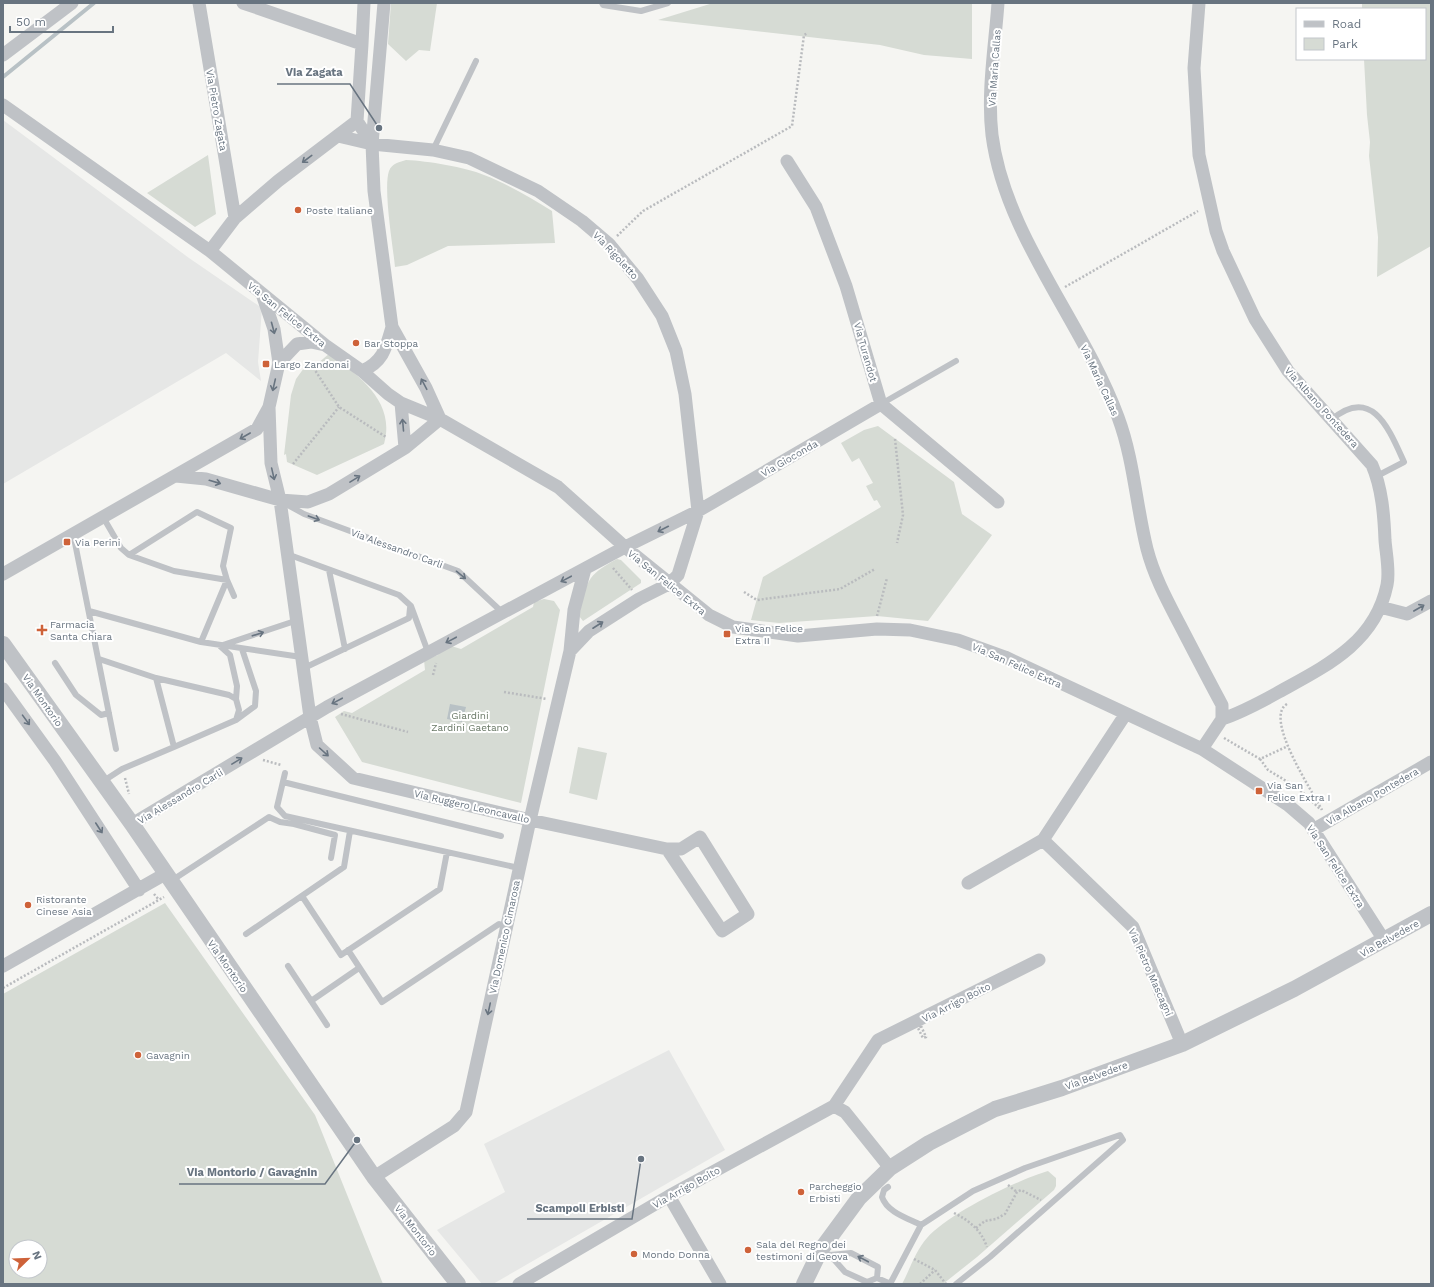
<svg xmlns="http://www.w3.org/2000/svg" width="1434" height="1287" viewBox="0 0 1434 1287" font-family="'Work Sans',sans-serif">
  <style>
    .built { fill: #e6e7e6 }
    .green { fill: #d6dbd4; fill-rule: evenodd }
    .water { fill: #b8c1c5 }
    .lines { fill: none; stroke-linecap: round; stroke-linejoin: round }
    .stream { stroke: #b8c1c5; stroke-width: 4 }
    .path { stroke: #b9bbbe; stroke-width: 2.5; stroke-dasharray: 2 2; stroke-linecap: butt }
    .service { stroke: #bfc2c6; stroke-width: 6 }
    .minor { stroke: #bfc2c6; stroke-width: 13 }
    .tertiary { stroke: #bfc2c6; stroke-width: 16 }
    .oneway { stroke: #687480 }
    .poi-dot { fill: #ce6239; stroke: #fff; stroke-width: 1.5 }
    .labels { text-anchor: middle; stroke-width: 4; stroke-linejoin: round; paint-order: stroke }
    .street-label { font-size: 10px; fill: #687480; stroke: #fff }
    .poi-label { font-size: 10px; fill: #687480; stroke: #fff; text-anchor: start }
    .park-label { font-size: 10px; fill: #697866; stroke: #fff }
    .leader { fill: none; stroke: #687480; stroke-width: 1.5 }
    .callout-dot { fill: #687480; stroke: #fff; stroke-width: 1.5 }
    .callout-label { font-size: 11px; text-anchor: middle; font-weight: bold; fill: #687480; stroke: #fff; stroke-width: 4; stroke-linejoin: round; paint-order: stroke }
  </style>
  <rect width="100%" height="100%" fill="#f5f5f2"/>
  <path class="built" d="M3 120 189 258 262 308 258 362 261 381 226 353 3 484Z
    M669 1050 725 1150 493 1284H482L437 1230 505 1192 484 1144Z"/>
  <path class="green" d="M391 3H437L430 51 419 50 406 61 388 44Z
    M713 3H972V59L924 55 880 45 658 20Z
    M1362 3H1431V246L1377 277 1378 237 1369 156 1370 142 1367 115 1364 59H1425V9H1362Z
    M208 155 216 214 195 227 147 193Z
    M406 160C428 161 465 167 484 175 508 184 531 198 552 211L555 243 448 246 407 265 395 267C393 246 383 188 389 171 392 163 400 162 406 160Z
    M330 353C359 377 396 401 384 444L317 475 287 462 286 454 284 455 291 395 296 379 309 361 317 364Z
    M878 426 954 482 962 514 992 535 928 621 877 616 779 623 751 620 763 577 881 507 877 500 874 501 866 486 873 483 859 458 852 462 841 443 864 430Z
    M617 559 621 560 641 580V583L583 621 579 616C587 582 585 576 617 559Z
    M544 599 554 601 560 610 521 803 362 762 335 717 344 711 352 713 425 670 424 660 438 655 439 650 448 645 461 649 533 607 534 602Z
    M578 747 607 753 597 800 569 793Z
    M165 903 315 1115 383 1284H3V994ZM16 1247H40V1271H16Z
    M1048 1171 1056 1178V1186L1054 1190 977 1257 943 1284H902C910 1269 916 1250 927 1238 948 1214 1017 1180 1048 1171Z"/>
  <path class="water" d="M450 704 466 707 462 722 447 719Z"/>
  <g class="lines">
    <path class="stream" d="M3 77 94 3"/>
    <path class="path" d="M617 236 643 211 792 126 804 35 808 33
      M1065 287 1198 211
      M309 361 339 407 386 437
      M895 439 903 515 897 543
      M293 464 339 407
      M613 568 632 590
      M744 592 757 600 840 589 875 569
      M877 616 887 578
      M433 675 436 663
      M504 692 547 699
      M1287 704C1263 718 1313 792 1322 810
      M341 714 408 732
      M1224 738 1260 759 1288 746
      M1260 759 1268 770 1298 788 1320 809
      M263 760 281 765
      M125 778 129 794
      M154 894 159 900
      M3 988 164 897
      M921 1026 926 1037 923 1038 918 1028Z
      M1008 1185 1017 1192
      M954 1213C970 1221 981 1230 987 1247
      M976 1228 985 1221 996 1219 1005 1214 1017 1192 1021 1190 1041 1200
      M914 1259 935 1270 946 1284
      M920 1284 935 1270"/>
    <path class="service" d="M602 3 603 5 641 11 668 3
      M433 150 476 61
      M881 404 956 361
      M1331 420C1372 385 1389 429 1404 462L1377 476
      M286 504 304 514 458 571 503 613
      M103 517 121 548 129 555 197 512 231 528 223 566 227 580 201 642
      M73 533 116 749
      M287 554 399 595 411 606 428 652
      M129 555 174 571 227 580 234 596
      M329 570 345 649
      M89 611 201 642 301 657
      M99 659 156 678 174 747 122 769 102 782
      M55 663 76 695 101 715 109 713
      M302 669 409 618 410 608
      M156 678 229 695 236 699 239 710 236 720 174 747
      M236 699 237 686 230 655 220 646 295 621
      M236 720 255 706 256 691 242 649
      M285 773 277 807 285 816 519 868
      M283 782 501 836
      M171 881 269 817 280 822 294 824 335 835 331 858
      M302 896 341 955 440 889 447 852
      M246 934 344 867 350 831
      M348 950 382 1002 499 924 506 927
      M288 966 327 1025
      M311 1001 359 968
      M888 1187 884 1190 882 1197C887 1212 907 1218 921 1225
      M821 1252 830 1255 851 1253 878 1267 877 1278 891 1284
      M830 1255 845 1272 867 1282 877 1278
      M890 1284 921 1225 973 1191 1025 1168 1120 1135 1123 1140 990 1257 956 1284"/>
    <path class="minor" d="M199 3 235 218
      M243 3 362 44 364 3
      M384 3 372 144 374 191 392 327 426 388 440 419
      M998 3C995 46 987 92 992 135 1005 236 1083 322 1118 417 1134 460 1136 505 1147 549 1154 576 1167 600 1180 625 1194 652 1208 679 1222 705V719L1202 749
      M1199 3 1194 68 1199 155 1216 231 1223 251 1255 319 1288 371 1372 465C1382 488 1384 515 1385 540 1386 554 1390 571 1387 585 1376 639 1332 663 1288 687 1266 699 1246 711 1222 719
      M362 44 357 121 372 144
      M3 55 72 3
      M3 105 210 251 325 345 362 371 388 394 401 403 440 419 558 487 625 547 709 615 733 627 798 636 877 629 910 630 958 640 1005 657 1202 749 1288 805 1309 823 1384 940
      M338 136 372 144 433 150 469 158 538 191 582 221 609 244 638 279 662 316 676 351 685 394 698 511 678 575 669 584 639 599 589 631 570 651
      M787 161 816 207 846 286 881 404 998 502
      M210 251 235 218 278 181 357 121
      M262 294 274 329 279 363 269 407 271 463 280 500 310 717 317 745 353 778 530 820 667 849 722 931 748 914 700 837 681 849H667
      M279 363 297 344 311 342 325 345
      M362 371C383 362 386 348 392 327
      M401 403 405 448
      M176 476 206 479 280 500 308 502 329 494 405 448 440 419
      M3 574 257 429 269 407
      M1380 607 1407 614 1431 601
      M3 689 55 761 139 890
      M1125 715 1043 840 1133 927 1182 1044
      M132 824 327 707 625 547 698 511 881 404
      M1313 830 1431 762
      M968 883 1043 840
      M3 966 165 874
      M834 1106 878 1040 1039 960
      M374 1177 454 1126 466 1112 530 820 570 651 574 610 585 569
      M669 1196 720 1284
      M519 1284 669 1196 834 1106 845 1112 890 1168"/>
    <path class="tertiary" d="M3 644 132 824 374 1177 458 1284
      M804 1284 820 1251 859 1198 890 1168 929 1143 995 1109 1062 1088 1182 1044 1294 989 1431 914"/>
  </g>
  <defs><path id="oneway-shaft" d="M-6 0H5M1.5-3L5.5 0L1.5 3" fill="none" stroke-width="1.6" stroke-linecap="round" stroke-linejoin="round"/></defs>
  <g class="oneway">
    <use href="#oneway-shaft" transform="translate(307 159) rotate(143)"/>
    <use href="#oneway-shaft" transform="translate(273 328) rotate(75)"/>
    <use href="#oneway-shaft" transform="translate(424 384) rotate(-118)"/>
    <use href="#oneway-shaft" transform="translate(274 385) rotate(103)"/>
    <use href="#oneway-shaft" transform="translate(403 425) rotate(-95)"/>
    <use href="#oneway-shaft" transform="translate(245 436) rotate(150)"/>
    <use href="#oneway-shaft" transform="translate(273 474) rotate(77)"/>
    <use href="#oneway-shaft" transform="translate(355 479) rotate(-32)"/>
    <use href="#oneway-shaft" transform="translate(215 482) rotate(16)"/>
    <use href="#oneway-shaft" transform="translate(314 518) rotate(20)"/>
    <use href="#oneway-shaft" transform="translate(663 529) rotate(153)"/>
    <use href="#oneway-shaft" transform="translate(461 575) rotate(39)"/>
    <use href="#oneway-shaft" transform="translate(566 579) rotate(152)"/>
    <use href="#oneway-shaft" transform="translate(1419 608) rotate(-30)"/>
    <use href="#oneway-shaft" transform="translate(598 625) rotate(-33)"/>
    <use href="#oneway-shaft" transform="translate(258 634) rotate(-18)"/>
    <use href="#oneway-shaft" transform="translate(451 640) rotate(152)"/>
    <use href="#oneway-shaft" transform="translate(337 701) rotate(152)"/>
    <use href="#oneway-shaft" transform="translate(26 720) rotate(54)"/>
    <use href="#oneway-shaft" transform="translate(324 752) rotate(42)"/>
    <use href="#oneway-shaft" transform="translate(237 761) rotate(-31)"/>
    <use href="#oneway-shaft" transform="translate(99 828) rotate(57)"/>
    <use href="#oneway-shaft" transform="translate(489 1009) rotate(102)"/>
    <use href="#oneway-shaft" transform="translate(863 1259) rotate(-152)"/>
  </g>
  <g class="poi-dot">
    <circle cx="298" cy="210" r="4"/>
    <circle cx="356" cy="343" r="4"/>
    <rect x="262" y="360" width="8" height="8" rx="2"/>
    <rect x="63" y="538" width="8" height="8" rx="2"/>
    <path d="M40 624h4v4h4v4h-4v4h-4v-4h-4v-4h4z"/>
    <rect x="723" y="630" width="8" height="8" rx="2"/>
    <rect x="1255" y="787" width="8" height="8" rx="2"/>
    <circle cx="28" cy="905" r="4"/>
    <circle cx="138" cy="1055" r="4"/>
    <circle cx="801" cy="1192" r="4"/>
    <circle cx="748" cy="1250" r="4"/>
    <circle cx="634" cy="1254" r="4"/>
  </g>
  <g class="labels">
    <g class="street-label">
      <text transform="translate(994 68) rotate(-86)" y="4">Via Maria Callas</text>
      <text transform="translate(217 110) rotate(80)" y="4">Via Pietro Zagata</text>
      <text transform="translate(616 255) rotate(47)" y="4">Via Rigoletto</text>
      <text transform="translate(287 314) rotate(39)" y="4">Via San Felice Extra</text>
      <text transform="translate(866 352) rotate(74)" y="4">Via Turandot</text>
      <text transform="translate(1100 380) rotate(65)" y="4">Via Maria Callas</text>
      <text transform="translate(1322 407) rotate(48)" y="4">Via Albano Pontedera</text>
      <text transform="translate(789 458) rotate(-30)" y="4">Via Gioconda</text>
      <text transform="translate(397 548) rotate(20)" y="4">Via Alessandro Carli</text>
      <text transform="translate(667 582) rotate(39)" y="4">Via San Felice Extra</text>
      <text transform="translate(1017 665) rotate(24)" y="4">Via San Felice Extra</text>
      <text transform="translate(43 700) rotate(55)" y="4">Via Montorio</text>
      <text transform="translate(180 796) rotate(-31)" y="4">Via Alessandro Carli</text>
      <text transform="translate(1372 796) rotate(-30)" y="4">Via Albano Pontedera</text>
      <text transform="translate(472 806) rotate(13)" y="4">Via Ruggero Leoncavallo</text>
      <text transform="translate(1336 866) rotate(57)" y="4">Via San Felice Extra</text>
      <text transform="translate(504 937) rotate(-78)" y="4">Via Domenico Cimarosa</text>
      <text transform="translate(1389 938) rotate(-29)" y="4">Via Belvedere</text>
      <text transform="translate(228 966) rotate(55)" y="4">Via Montorio</text>
      <text transform="translate(1151 972) rotate(66)" y="4">Via Pietro Mascagni</text>
      <text transform="translate(956 1002) rotate(-27)" y="4">Via Arrigo Boito</text>
      <text transform="translate(1096 1075) rotate(-20)" y="4">Via Belvedere</text>
      <text transform="translate(686 1187) rotate(-29)" y="4">Via Arrigo Boito</text>
      <text transform="translate(416 1230) rotate(52)" y="4">Via Montorio</text>
    </g>
    <g class="poi-label">
      <text x="306" y="214">Poste Italiane</text>
      <text x="364" y="347">Bar Stoppa</text>
      <text x="274" y="368">Largo Zandonai</text>
      <text x="75" y="546">Via Perini</text>
      <text x="50" y="628">Farmacia<tspan x="50" dy="12">Santa Chiara</tspan></text>
      <text x="735" y="632">Via San Felice<tspan x="735" dy="12">Extra II</tspan></text>
      <text x="1267" y="789">Via San<tspan x="1267" dy="12">Felice Extra I</tspan></text>
      <text x="36" y="903">Ristorante<tspan x="36" dy="12">Cinese Asia</tspan></text>
      <text x="146" y="1059">Gavagnin</text>
      <text x="809" y="1190">Parcheggio<tspan x="809" dy="12">Erbisti</tspan></text>
      <text x="756" y="1248">Sala del Regno dei<tspan x="756" dy="12">testimoni di Geova</tspan></text>
      <text x="642" y="1258">Mondo Donna</text>
    </g>
    <g class="park-label">
      <text x="470" y="719">Giardini<tspan x="470" dy="12">Zardini Gaetano</tspan></text>
    </g>
  </g>
  <path class="leader" d="M379 128L350 84H277M357 1140L325 1184H179M641 1159L632 1219H527"/>
  <g class="callout-dot">
    <circle cx="379" cy="128" r="4"/>
    <circle cx="357" cy="1140" r="4"/>
    <circle cx="641" cy="1159" r="4"/>
  </g>
  <g class="callout-label">
    <text x="314" y="76">Via Zagata</text>
    <text x="252" y="1176">Via Montorio / Gavagnin</text>
    <text x="580" y="1212">Scampoli Erbisti</text>
  </g>
  <rect width="1434" height="1287" fill="none" stroke="#687480" stroke-width="8"/>
  <rect x="1296" y="8" width="130" height="52" fill="#ffffff" stroke="#c3c7cc"/>
  <rect x="1304" y="21" width="20" height="6" fill="#bfc2c6" stroke="#c3c7cc"/>
  <text x="1332" y="28" font-size="12" fill="#687480">Road</text>
  <rect x="1304" y="38" width="20" height="12" fill="#d6dbd4" stroke="#c3c7cc"/>
  <text x="1332" y="48" font-size="12" fill="#687480">Park</text>
  <g transform="translate(28 1259) rotate(67)"><circle r="19" fill="#ffffff" stroke="#c3c7cc"/>
  <path d="M0-3L7 15L0 10L-7 15Z" fill="#ce6239"/>
  <text y="-6" font-size="11" font-weight="bold" text-anchor="middle" fill="#687480">N</text>
  </g>
  <path d="M10 26v6h103v-6" fill="none" stroke="#687480" stroke-width="2"/>
  <text x="16" y="26" font-size="12" fill="#687480" stroke="#ffffff" stroke-width="3" paint-order="stroke">50 m</text>
</svg>
